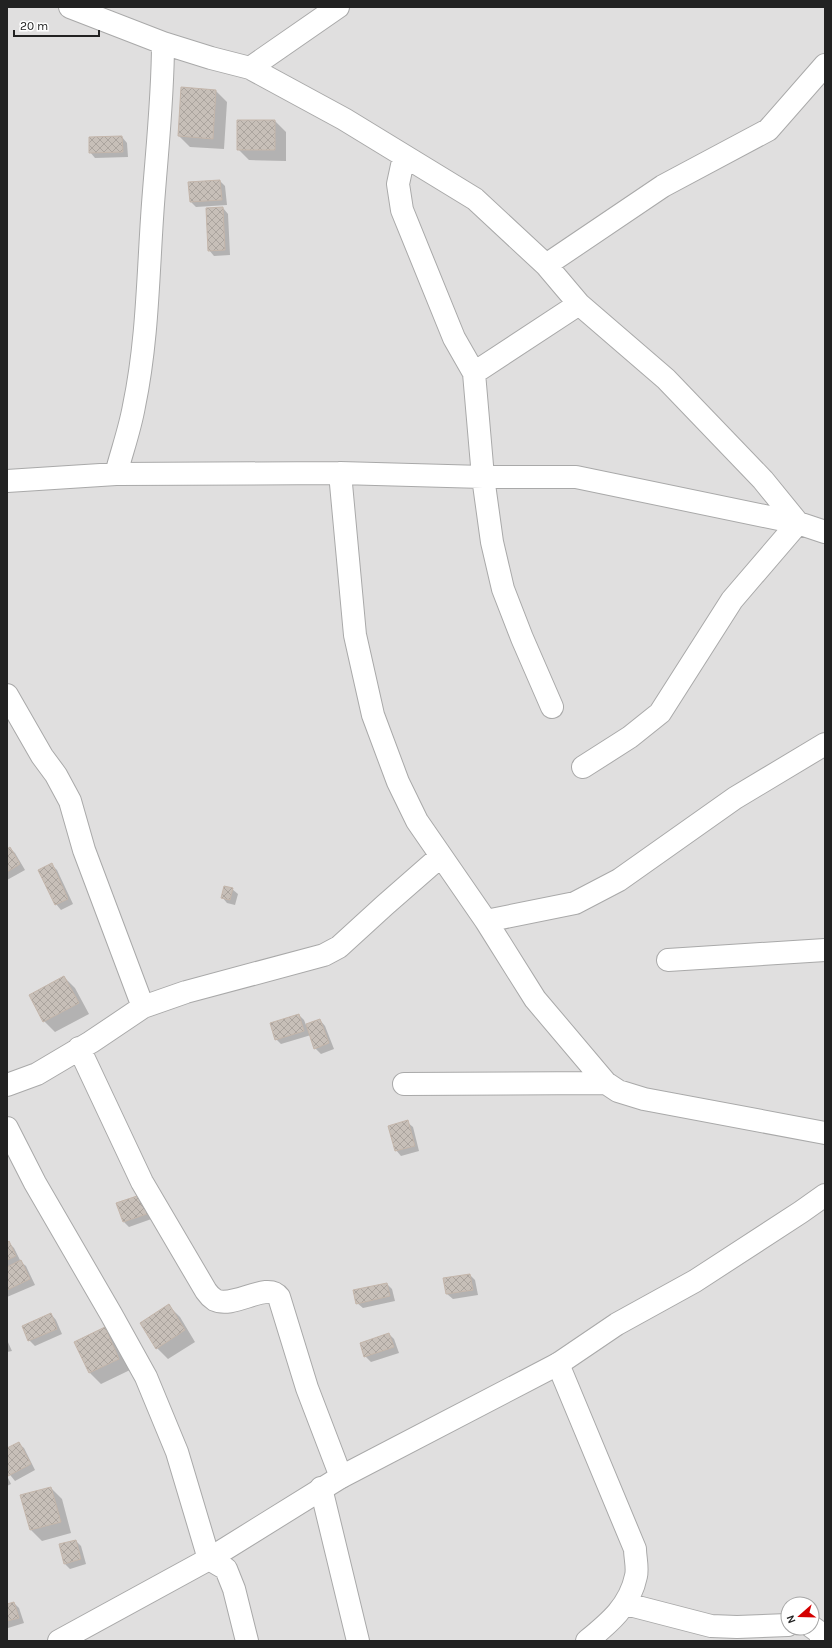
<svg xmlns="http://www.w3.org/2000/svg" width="832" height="1648" viewBox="0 0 832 1648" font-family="Karla,sans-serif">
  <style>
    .residential { fill: #e0dfdf; fill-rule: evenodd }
    .shadow { fill: #0003 }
    .building { fill: url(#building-cross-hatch); stroke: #c4b6ab }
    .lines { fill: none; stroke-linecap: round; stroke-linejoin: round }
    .minor-casing { stroke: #a9a9a9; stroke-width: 24 }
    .tertiary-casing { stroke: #a9a9a9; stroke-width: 24 }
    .minor { stroke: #fff; stroke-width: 22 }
    .tertiary { stroke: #fff; stroke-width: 22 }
  </style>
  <defs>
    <pattern id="building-cross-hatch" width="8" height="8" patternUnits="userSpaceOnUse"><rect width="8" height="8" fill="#c7bfb8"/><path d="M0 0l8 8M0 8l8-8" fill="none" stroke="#aba49e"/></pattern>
  </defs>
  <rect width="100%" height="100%" fill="#f2efe9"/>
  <path class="residential" d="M7 7H825V1641H7ZM788 1604H812V1628H788Z"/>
  <path class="shadow" d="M182 89 216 91 227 102 224 149 190 147 179 136Z
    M275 121 286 132V161L249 160 238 149Z
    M122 137 127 143 128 157 95 158 90 152Z
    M220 181 225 186 227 205 196 207 191 202Z
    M223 208 228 214 230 255 214 256 209 250 207 209Z
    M10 848 15 853 25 870 7 880V850Z
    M52 865 57 870 73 904 61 910 56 904Z
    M232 889 238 894 235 905 227 903 222 897Z
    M64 977 75 988 89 1014 55 1032 44 1021Z
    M299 1015 304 1020 306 1025 320 1020 325 1026 334 1049 321 1054 315 1048 311 1035 281 1044 276 1039Z
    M407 1122 413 1127 419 1151 401 1156 396 1150Z
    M146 1194 157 1217 129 1227 124 1222Z
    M9 1243 14 1248 21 1262 26 1266 35 1285 7 1297V1244Z
    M470 1275 475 1280 478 1295 453 1299 447 1294 445 1279Z
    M387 1284 392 1289 395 1301 363 1308 357 1303Z
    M169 1306 180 1317 195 1342 168 1359 157 1348Z
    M51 1314 56 1320 62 1334 35 1346 29 1340Z
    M104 1328 115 1339 130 1370 101 1384 90 1373 76 1342Z
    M389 1334 394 1339 399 1353 371 1362 365 1356Z
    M7 1340 12 1351 7 1352Z
    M18 1443 24 1448 35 1470 15 1481 7 1471V1449Z
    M7 1476 11 1484 7 1486Z
    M51 1488 62 1499 71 1533 42 1541 31 1530Z
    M76 1541 81 1546 86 1564 70 1569 65 1564Z
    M14 1603 19 1608 24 1623 8 1628 7 1605Z"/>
  <path class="building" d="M181 87 216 90 213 139 178 136Z
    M237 120H275V150H237Z
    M122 136 123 152 89 153V137Z
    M220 180 222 200 190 202 188 182Z
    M223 207 225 250 208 251 206 208Z
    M10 847 20 864 7 872V849Z
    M52 863 68 899 55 905 38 870Z
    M224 886 233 888 230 900 221 898Z
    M64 976 79 1003 43 1022 29 995Z
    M299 1014 304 1031 275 1040 270 1023Z
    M320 1019 329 1043 314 1049 306 1024Z
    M408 1120 415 1146 395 1151 388 1126Z
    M146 1193 153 1212 123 1222 116 1203Z
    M9 1241 16 1256 7 1260V1243Z
    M21 1260 30 1279 7 1290V1267Z
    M470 1274 473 1290 446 1294 443 1278Z
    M387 1283 390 1296 356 1304 353 1290Z
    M169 1304 185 1330 156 1349 140 1323Z
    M51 1313 57 1329 28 1341 22 1326Z
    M105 1327 119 1359 89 1373 74 1342Z
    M389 1333 394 1347 364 1357 360 1343Z
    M19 1442 31 1464 8 1476 7 1473V1448Z
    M51 1487 61 1522 30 1530 20 1495Z
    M76 1540 81 1559 64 1564 59 1544Z
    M14 1602 19 1618 7 1621V1604Z"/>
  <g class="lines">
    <defs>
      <path id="minor" d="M70 7 163 43 211 58 250 68 344 119 475 199 546 265 579 304 666 379 763 480 798 523 732 600 660 713 630 737 583 767
        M250 68 338 7
        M404 156 398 184 402 210 454 338 474 373 483 477 492 542 503 589 522 638 552 707
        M546 265 663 186 768 130 825 65
        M474 373 579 304
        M340 473 355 635 373 715 398 782 417 821 486 921 535 999 606 1083 618 1091 644 1099 825 1133
        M116 474C122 451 130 429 134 406 148 339 148 271 153 204 157 150 163 97 163 43
        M7 481 116 474 340 473 483 477H576L798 523 825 532
        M7 695 42 756 56 775 70 801 84 850 143 1007
        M486 921 575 903 619 880 735 798 825 744
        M668 960 825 950
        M79 1048 142 1182 206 1291C208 1294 212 1298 215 1300 234 1309 267 1281 279 1297L307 1388 341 1477
        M404 1084 606 1083
        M7 1085 37 1074 91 1042 143 1007 186 992 324 955 339 947 385 905 441 856
        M7 1128 35 1183 111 1314 146 1377 177 1452 209 1559 226 1569 234 1589 247 1641
        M558 1364 635 1549C635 1557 638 1568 636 1576 630 1606 609 1623 587 1641
        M321 1488 358 1641
        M626 1604 711 1626 737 1627 788 1625
        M812 1627 819 1632 822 1641"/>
      <path id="tertiary" d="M59 1641 209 1559 341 1477 558 1364 617 1324 695 1281 801 1212 825 1195"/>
    </defs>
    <use href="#minor" class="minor-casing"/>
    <use href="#tertiary" class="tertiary-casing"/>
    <use href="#minor" class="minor"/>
    <use href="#tertiary" class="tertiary"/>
  </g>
  <rect width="832" height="1648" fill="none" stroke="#222222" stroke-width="16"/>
  <g transform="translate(800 1616) rotate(250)"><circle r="19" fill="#ffffff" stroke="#a7a7a7"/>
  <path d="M0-3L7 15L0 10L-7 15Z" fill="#d40000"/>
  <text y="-6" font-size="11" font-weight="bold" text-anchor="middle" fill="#222222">N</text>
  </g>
  <path d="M14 30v6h85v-6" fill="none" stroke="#222222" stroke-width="2"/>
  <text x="20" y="30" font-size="12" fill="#222222" stroke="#ffffff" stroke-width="3" paint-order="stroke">20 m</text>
</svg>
